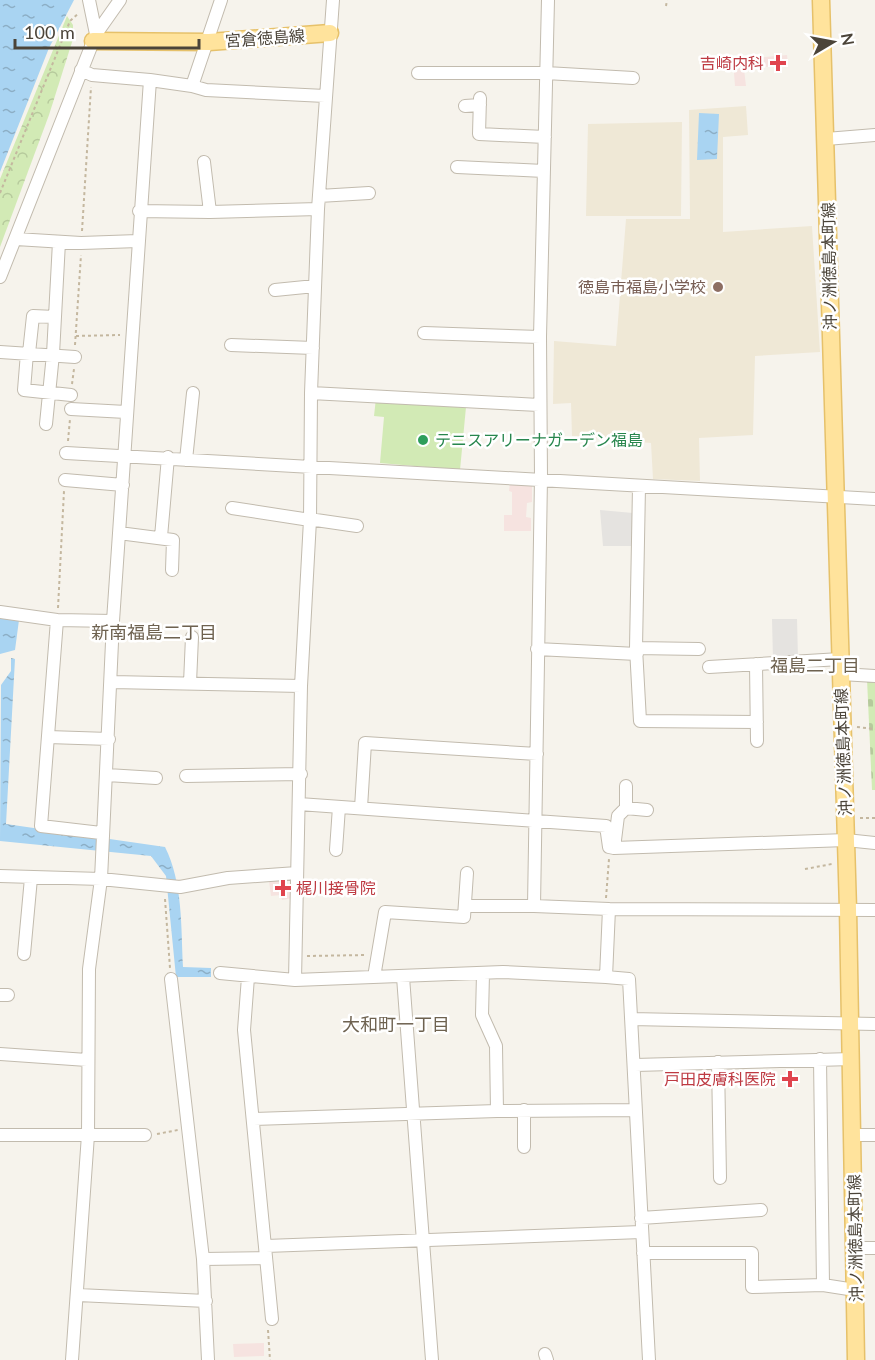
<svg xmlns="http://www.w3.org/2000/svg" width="875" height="1360" viewBox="0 0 875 1360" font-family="Lato,'Noto Sans JP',sans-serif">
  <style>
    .education { fill: #efe8d6 }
    .medical { fill: #f6e3e0 }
    .forest { fill: url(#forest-crowns) }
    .cemetery { fill: url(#cemetery-stones) }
    .garden { fill: #d2eab5 }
    .parking { fill: #e5e3e0 }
    .water { fill: url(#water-ripples) }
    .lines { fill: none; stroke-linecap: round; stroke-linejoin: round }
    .minor-casing { stroke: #c2bbae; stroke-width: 14 }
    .major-casing { stroke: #e6c16a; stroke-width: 19 }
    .path { stroke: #c4b79f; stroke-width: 2; stroke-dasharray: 3 3; stroke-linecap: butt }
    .minor { stroke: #fff; stroke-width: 12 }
    .major { stroke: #ffe39c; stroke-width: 16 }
    .health-dot { fill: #e0444e; stroke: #fff; stroke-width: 2 }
    .education-dot { fill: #8d6e63; stroke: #fff; stroke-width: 2 }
    .leisure-dot { fill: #2e9e5b; stroke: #fff; stroke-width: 2 }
    .labels { text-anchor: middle; stroke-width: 5; stroke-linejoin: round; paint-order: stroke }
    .street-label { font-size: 16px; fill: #4b4439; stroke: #fff }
    .health-label { font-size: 16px; fill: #be3a42; stroke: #fff; text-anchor: end }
    .education-label { font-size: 16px; fill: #785e54; stroke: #fff; text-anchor: end }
    .leisure-label { font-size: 16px; fill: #27864d; stroke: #fff; text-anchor: start }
    .neighbourhood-label { font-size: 18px; fill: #6e6250; stroke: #fff }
  </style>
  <defs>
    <pattern id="forest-crowns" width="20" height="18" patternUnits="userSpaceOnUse" patternTransform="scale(1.5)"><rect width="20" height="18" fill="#d2eab5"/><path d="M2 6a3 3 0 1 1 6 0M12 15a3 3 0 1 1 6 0" fill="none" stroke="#b6ca9c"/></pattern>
    <pattern id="cemetery-stones" width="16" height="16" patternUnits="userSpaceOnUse" patternTransform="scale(1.5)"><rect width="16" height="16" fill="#d2eab5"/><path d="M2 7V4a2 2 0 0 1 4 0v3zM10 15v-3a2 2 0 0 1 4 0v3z" fill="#b6ca9c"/></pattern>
    <pattern id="water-ripples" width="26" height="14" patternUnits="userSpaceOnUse" patternTransform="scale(1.5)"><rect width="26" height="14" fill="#a9d4f2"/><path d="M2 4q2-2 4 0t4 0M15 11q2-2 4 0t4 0" fill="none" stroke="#8caec5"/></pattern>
  </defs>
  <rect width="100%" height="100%" fill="#f6f3ec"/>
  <path class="education" d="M746 106 748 135 723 137V232L812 226 820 352 755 356 753 435 699 438 700 481 653 479 651 443 572 436 571 403 553 404 554 341 616 346 626 219H690L689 110Z
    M682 122 681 216H586L588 124Z"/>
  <path class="medical" d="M787 55 788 65 744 69 746 86H735L733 60Z
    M510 483 532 484V502L527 503 526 517 531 518V531H504V515H512V492L509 491Z
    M287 878 288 892H291L292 898 282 900 281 895 271 896 269 881Z
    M264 1343V1356L234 1357 233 1344Z"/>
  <path class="forest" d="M67 16 73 25V39L49 115 0 247V179Z"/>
  <path class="cemetery" d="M867 679 875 680V790H872Z"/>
  <path class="garden" d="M376 398 466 407 460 470 380 463 384 417 374 416Z"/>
  <path class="parking" d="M600 510 633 513 634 546H603Z
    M772 619H797L798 658 773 660Z"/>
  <path class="water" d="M0 0H74L49 48 0 172Z
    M699 113 719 114 717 159 697 160Z
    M0 618 19 620 15 650 0 654Z
    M11 658 15 659 6 824 165 847C183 883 181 927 183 967L211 968V977H176L166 876 151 856 0 841 1 685 11 671Z"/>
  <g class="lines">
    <defs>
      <path id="minor" d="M333 0 318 209 311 393 310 520 301 686 295 980 503 972 606 977
        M548 0 540 337 541 478 534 906 609 909 875 910
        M96 34 120 0
        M81 70 92 75 150 80
        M418 73H546L633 78
        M192 86 206 90 325 96
        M480 98 479 134 545 137
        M465 106 480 105
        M826 139 875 135
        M204 162 210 212 318 209
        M457 167 544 171
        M319 196 369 193
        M139 211 210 212
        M16 239 81 243 138 241
        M0 277 96 34 89 0
        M275 290 315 286
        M424 333 540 337
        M231 345 313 348
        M0 352 75 357
        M27 353 24 390 71 395
        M29 353 33 316 55 317
        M311 393 539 405
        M71 409 126 412
        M46 424 53 354 59 242
        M66 453 875 499
        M186 460 193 393
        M65 480 123 485
        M639 487 636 648 640 721 757 722
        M232 508 310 520
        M309 519 357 526
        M119 533 173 540 172 570
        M161 537 168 457
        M0 612 57 620
        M636 648 699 649
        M537 649 637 654
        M756 664 757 741
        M709 667 840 659
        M841 674 875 676
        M112 682 301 686
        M190 683 192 637
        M48 737 109 739
        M107 775 156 778
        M186 776 301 774
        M299 804 606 826 609 847 614 848 846 840 875 843
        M361 808 365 743 537 754
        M626 808 647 810
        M101 833 41 826 57 620 113 621
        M614 848 618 816 626 808V786
        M336 850 339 807
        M0 876 101 879 180 887 228 878 297 873
        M466 906H534
        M609 909 606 977 629 979 649 1360
        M24 954 31 878
        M220 973 295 980
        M483 974 482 1015 496 1046 497 1111 634 1110
        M248 977 244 1030 272 1319
        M374 977 385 912 464 917 467 873
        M403 977 432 1360
        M171 979 203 1259 208 1360
        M0 995H8
        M631 1019 875 1024
        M0 1054 87 1060
        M820 1059 823 1285
        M718 1062 720 1178
        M635 1065 852 1059
        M253 1119 497 1111
        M0 1135H145
        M854 1135H875
        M524 1147V1110
        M641 1218 761 1210
        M266 1246 641 1232
        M855 1248H875
        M643 1253H752V1287L823 1285 855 1290
        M203 1259 266 1258
        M78 1295 206 1301
        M545 1354 547 1360
        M72 1360 88 1135 89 969 101 879 113 621 150 80 192 86 221 0"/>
      <path id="major" d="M821 0 848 909 856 1360
        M93 41 209 42 330 33"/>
    </defs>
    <use href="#minor" class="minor-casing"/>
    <use href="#major" class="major-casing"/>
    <path class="path" d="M666 6 667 0
      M0 193 70 21 79 13
      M82 231 91 87
      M76 336 120 335
      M75 345 81 255
      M72 384 74 369
      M68 441 70 419
      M58 608 64 491
      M857 727 875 729
      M860 818H875
      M805 869 832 864
      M606 898 609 859
      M165 899 170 968
      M307 956 367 955
      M157 1134 178 1130
      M268 1330 270 1360"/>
    <use href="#minor" class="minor"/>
    <use href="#major" class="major"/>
  </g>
  <g class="health-dot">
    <path d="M775 54h6v6h6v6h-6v6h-6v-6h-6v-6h6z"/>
    <path d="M280 879h6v6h6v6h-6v6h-6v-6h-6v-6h6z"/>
    <path d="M787 1070h6v6h6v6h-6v6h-6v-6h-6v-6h6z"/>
  </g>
  <circle class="education-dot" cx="718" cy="287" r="6"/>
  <circle class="leisure-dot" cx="423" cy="440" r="6"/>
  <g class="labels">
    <g class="street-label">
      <text transform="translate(265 38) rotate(-4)" y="6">宮倉徳島線</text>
      <text transform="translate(829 266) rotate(-91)" y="6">沖ノ洲徳島本町線</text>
      <text transform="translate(843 752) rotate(-92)" y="6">沖ノ洲徳島本町線</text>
      <text transform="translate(855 1238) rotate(-91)" y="6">沖ノ洲徳島本町線</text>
    </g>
    <g class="health-label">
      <text x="764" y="69">吉崎内科</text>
      <text x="296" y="894" text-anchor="start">梶川接骨院</text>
      <text x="776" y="1085">戸田皮膚科医院</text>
    </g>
    <g class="education-label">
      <text x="706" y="293">徳島市福島小学校</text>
    </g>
    <g class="leisure-label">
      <text x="435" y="446">テニスアリーナガーデン福島</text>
    </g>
    <g class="neighbourhood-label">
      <text x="154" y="639">新南福島二丁目</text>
      <text x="815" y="672">福島二丁目</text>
      <text x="396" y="1031">大和町一丁目</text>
    </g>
  </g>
  <g transform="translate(833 42) rotate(80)" stroke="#ffffff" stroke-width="4.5" paint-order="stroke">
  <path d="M0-4.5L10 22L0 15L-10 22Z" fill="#4b4439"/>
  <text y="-9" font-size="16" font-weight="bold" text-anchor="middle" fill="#4b4439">N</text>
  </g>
  <path d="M15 39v9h184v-9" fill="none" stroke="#4b4439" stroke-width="3"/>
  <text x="24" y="39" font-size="18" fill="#4b4439" stroke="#ffffff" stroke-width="4.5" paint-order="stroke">100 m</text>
</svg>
